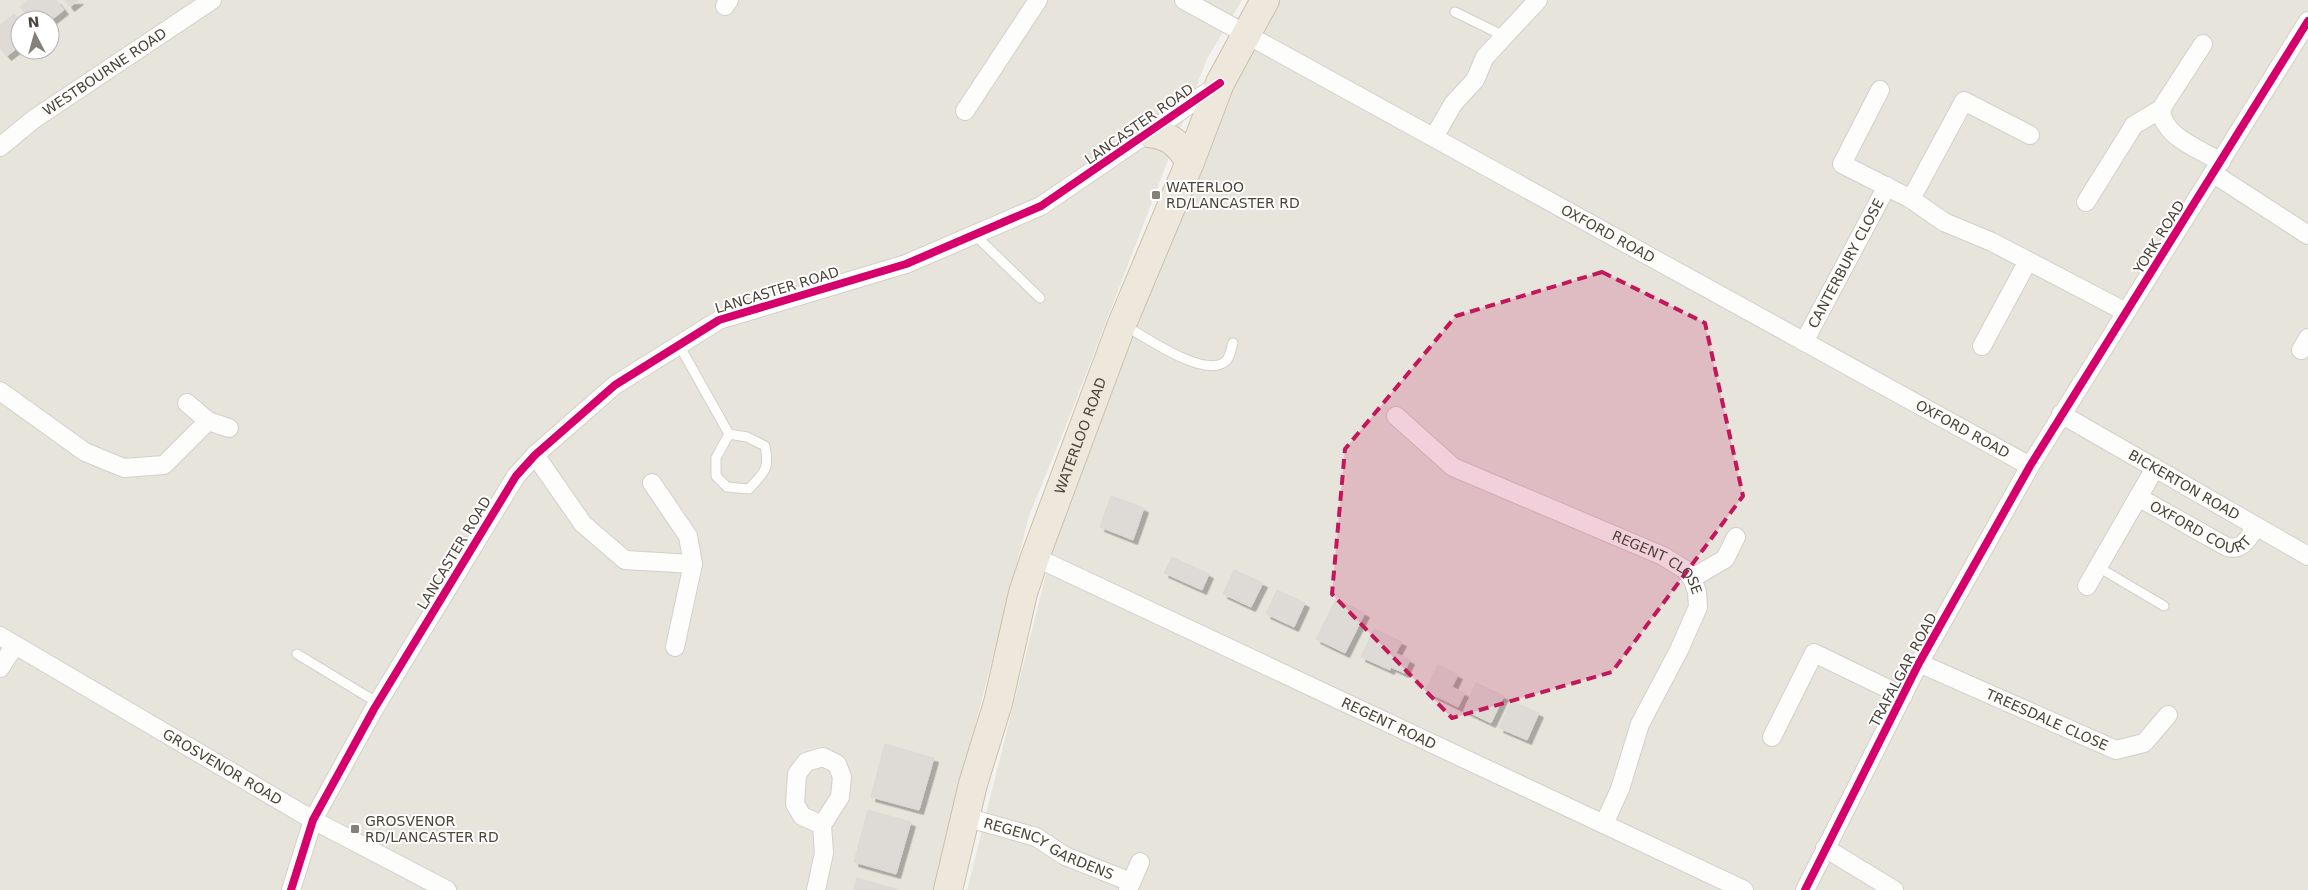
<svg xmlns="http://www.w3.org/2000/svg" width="2308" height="890" viewBox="0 0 2308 890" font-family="'DejaVu Sans',sans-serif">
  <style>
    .residential { fill: #e7e4dc; fill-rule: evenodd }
    .building { fill: #dedbd6; stroke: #dcd9d4; filter: url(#shadow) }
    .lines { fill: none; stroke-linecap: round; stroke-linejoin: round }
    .lane-casing { stroke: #d2d0cb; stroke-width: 11 }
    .street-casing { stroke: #d2d0cb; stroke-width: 20 }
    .highway-casing { stroke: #ccbfa9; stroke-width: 30 }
    .lane { stroke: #fdfdfc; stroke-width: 9 }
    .street { stroke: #fdfdfc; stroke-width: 18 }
    .highway { stroke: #ede8db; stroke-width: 28 }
    .cycleway-casing { stroke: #fff; stroke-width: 11 }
    .cycleway { stroke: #d6006c; stroke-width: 8 }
    .marked { fill: #c2185b; fill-opacity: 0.2; stroke: #c2185b; stroke-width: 4; stroke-dasharray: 10 6; stroke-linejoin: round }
    .poi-dot { fill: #868178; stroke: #fff; stroke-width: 2 }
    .labels { text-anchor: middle; stroke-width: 4; stroke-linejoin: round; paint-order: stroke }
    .street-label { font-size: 14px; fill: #4b4439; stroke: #fff }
    .poi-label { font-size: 14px; fill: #4b4439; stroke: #fff; text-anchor: start }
  </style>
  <defs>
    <filter id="shadow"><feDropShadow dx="4.5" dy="4.5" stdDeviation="0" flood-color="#0004"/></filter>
  </defs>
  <rect width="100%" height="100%" fill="#f4f2ee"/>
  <path class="residential" d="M0 0H1242L1207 59 1069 418 1029 516 933 890H0ZM20 20H50V50H20Z
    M1278 0H2308V890H967L1053 546 1106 405 1219 122 1242 67Z"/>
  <path class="building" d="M29 0H56L64 10 50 21 31 20 20 7Z
    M65 0H79L70 7Z
    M14 14 20 21V46L7 56 0 48V25Z
    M1111 496 1144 508 1133 540 1100 527Z
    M1172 557 1209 574 1202 590 1164 573Z
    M1234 570 1263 583 1251 607 1223 594Z
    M1277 590 1305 603 1294 627 1266 614Z
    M1336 599 1365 613 1345 653 1316 639Z
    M1374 629 1402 642 1396 653 1410 660 1404 673 1391 667 1390 670 1361 657Z
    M1438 665 1458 675 1452 687 1465 693 1458 707 1425 691Z
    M1476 683 1504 696 1491 723 1464 710Z
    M1511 701 1539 713 1527 740 1499 728Z
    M885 744 934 758 919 810 871 797Z
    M868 810 911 822 896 874 854 862Z
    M857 878 899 890H854Z"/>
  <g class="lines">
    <defs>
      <path id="lane" d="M1455 12 1504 36
        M975 235 1040 298
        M1124 325C1144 336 1205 380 1226 361 1230 357 1231 349 1233 343
        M679 345 729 434
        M729 434 747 437 765 446C770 470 764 472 749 489L727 487 716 476V458Z
        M2098 567 2164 606
        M297 654 378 703"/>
      <g id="street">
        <path id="s1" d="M1184 0 2030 466"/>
        <path d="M725 6 729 0"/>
        <path d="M2203 44 2161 109C2162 137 2200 149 2221 162"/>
        <path d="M1880 90 1842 164 1911 199 1944 222 1992 242 2126 312"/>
        <path d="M965 111 1038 0"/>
        <path d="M1434 137 1453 104 1475 80 1485 57 1538 0"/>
        <path id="s2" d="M0 147 34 119 212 0"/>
        <path d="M2214 174 2308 235"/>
        <path d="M1911 199 1964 101 2030 135"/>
        <path d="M2086 202 2134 125 2161 109"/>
        <path id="s3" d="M1804 342 1887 186"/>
        <path d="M1982 346 2028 261"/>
        <path d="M2301 350 2308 338"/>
        <path d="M0 391 85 452 124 468 164 465 208 421"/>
        <path d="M187 403 208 421 229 428"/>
        <path id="s4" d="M2061 414 2308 556"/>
        <path id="s5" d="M1396 416 1453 467 1663 556 1684 569 1692 578 1697 592 1698 607 1679 650 1640 724 1620 789 1604 824"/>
        <path d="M535 455 583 524 625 560 693 564"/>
        <path d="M652 483 688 536 693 564 675 647"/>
        <path id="s6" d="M2138 497 2227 547C2243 551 2248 538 2256 527"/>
        <path id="s7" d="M1035 557 1744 890"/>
        <path d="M1692 578 1725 559 1736 537"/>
        <path d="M2087 586 2155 468"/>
        <path id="s8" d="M0 636 313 820 447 890"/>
        <path id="s9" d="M1919 663 2116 750 2144 743 2168 715"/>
        <path d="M0 668 15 645"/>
        <path d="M1772 737 1814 653 1903 696"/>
        <path id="s10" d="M965 817 1036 837 1065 856 1131 882"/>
        <path d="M1825 848 1894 890"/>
        <path d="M291 890 313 820 374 709 516 476 535 455 615 385 719 320 906 264 1041 206 1218 85"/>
        <path d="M816 890 824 853 822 825 840 797 842 777 837 764 823 757 806 762 797 774 795 804 802 816 822 825"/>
        <path d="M1128 890 1140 862"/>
        <path d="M1805 890 1919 663 2030 466 2308 21"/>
      </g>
      <g id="highway">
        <path d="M1149 133C1170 135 1179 144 1190 162"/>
        <path id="s11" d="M948 890 973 784 998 703 1023 593 1035 557 1122 324 1190 162 1220 83 1265 0"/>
      </g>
    </defs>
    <use href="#lane" class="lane-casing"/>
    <use href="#street" class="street-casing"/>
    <use href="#highway" class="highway-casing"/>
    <use href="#lane" class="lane"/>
    <use href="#street" class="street"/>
    <use href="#highway" class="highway"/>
    <defs>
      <path id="cycleway" d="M291 890 313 820 374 709 516 476 535 455 615 385 719 320 906 264 1041 206 1220 83
        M1805 890 1919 663 2030 466 2308 21"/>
    </defs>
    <use href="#cycleway" class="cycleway-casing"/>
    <use href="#cycleway" class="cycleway"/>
  </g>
  <path class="marked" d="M1602 272 1705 323 1743 496 1612 672 1452 718 1332 594 1345 449 1456 316Z"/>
  <g class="poi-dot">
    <rect x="1151" y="190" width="10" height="10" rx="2.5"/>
    <rect x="350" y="824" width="10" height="10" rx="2.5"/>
  </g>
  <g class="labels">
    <g class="street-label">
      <text dy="5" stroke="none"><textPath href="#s2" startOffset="129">WESTBOURNE ROAD</textPath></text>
      <text transform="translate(1139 124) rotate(-35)" y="5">LANCASTER ROAD</text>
      <text dy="5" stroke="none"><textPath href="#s1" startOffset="484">OXFORD ROAD</textPath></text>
      <text transform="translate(2159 237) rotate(-58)" y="5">YORK ROAD</text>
      <text dy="5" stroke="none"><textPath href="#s3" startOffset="89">CANTERBURY CLOSE</textPath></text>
      <text transform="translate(777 290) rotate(-17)" y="5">LANCASTER ROAD</text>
      <text dy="5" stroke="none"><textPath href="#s1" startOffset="889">OXFORD ROAD</textPath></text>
      <text dy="5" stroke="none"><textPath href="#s11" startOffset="474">WATERLOO ROAD</textPath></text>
      <text dy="5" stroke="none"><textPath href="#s4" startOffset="142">BICKERTON ROAD</textPath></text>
      <text dy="5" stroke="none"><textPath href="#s6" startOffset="71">OXFORD COURT</textPath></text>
      <text transform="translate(454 553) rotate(-59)" y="5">LANCASTER ROAD</text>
      <text dy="5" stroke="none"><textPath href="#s5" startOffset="304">REGENT CLOSE</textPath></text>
      <text transform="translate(1903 670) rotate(-62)" y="5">TRAFALGAR ROAD</text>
      <text dy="5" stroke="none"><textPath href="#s9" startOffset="140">TREESDALE CLOSE</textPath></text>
      <text dy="5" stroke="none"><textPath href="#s7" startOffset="391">REGENT ROAD</textPath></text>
      <text dy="5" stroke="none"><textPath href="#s8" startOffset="258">GROSVENOR ROAD</textPath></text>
      <text dy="5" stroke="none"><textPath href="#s10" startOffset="90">REGENCY GARDENS</textPath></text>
    </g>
    <g class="poi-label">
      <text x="1166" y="192">WATERLOO<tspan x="1166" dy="16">RD/LANCASTER RD</tspan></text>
      <text x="365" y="826">GROSVENOR<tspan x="365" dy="16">RD/LANCASTER RD</tspan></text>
    </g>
  </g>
  <g transform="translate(35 35) rotate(354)"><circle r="24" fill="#ffffff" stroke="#b7b4b0"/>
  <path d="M0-4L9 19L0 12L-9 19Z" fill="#868178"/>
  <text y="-8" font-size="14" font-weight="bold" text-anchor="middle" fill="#4b4439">N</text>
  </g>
</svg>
